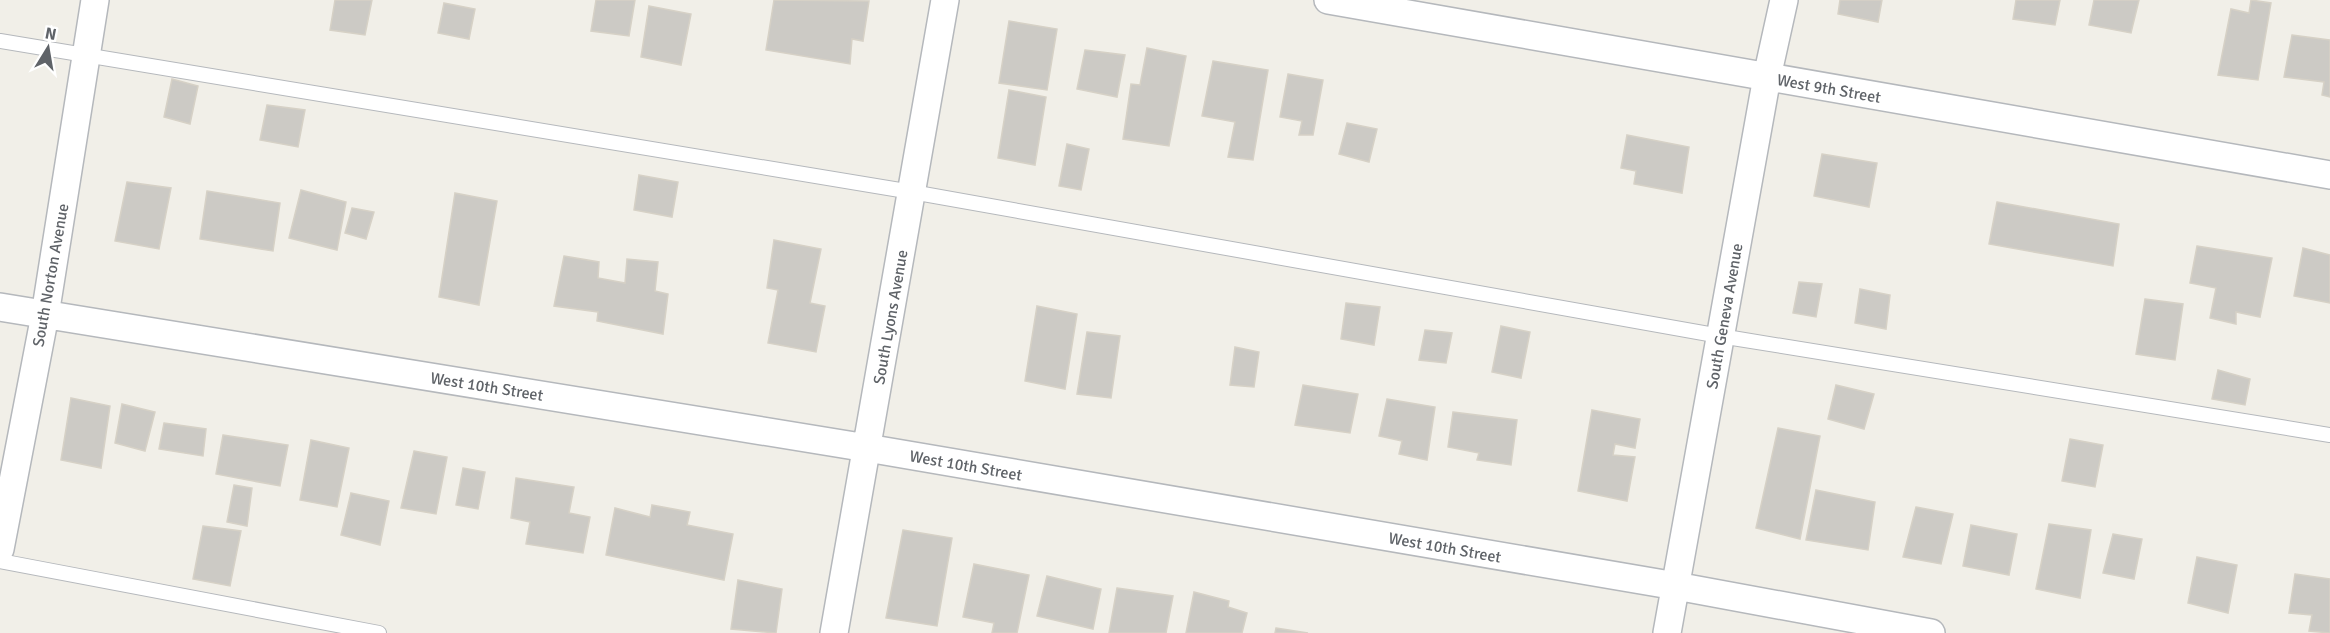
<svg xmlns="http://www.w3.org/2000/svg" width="2330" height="633" viewBox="0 0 2330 633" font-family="Signika,sans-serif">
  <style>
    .building { fill: #cccac5; stroke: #d6d1c6; stroke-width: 1.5 }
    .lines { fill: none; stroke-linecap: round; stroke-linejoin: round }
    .service-casing { stroke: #b5b8bc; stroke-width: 16 }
    .minor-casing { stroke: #b5b8bc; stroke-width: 30 }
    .service { stroke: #fff; stroke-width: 14 }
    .minor { stroke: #fff; stroke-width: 27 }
    .labels { text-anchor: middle; stroke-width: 6; stroke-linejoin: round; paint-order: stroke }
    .street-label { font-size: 16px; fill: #5f6368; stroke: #fff }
  </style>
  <rect width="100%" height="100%" fill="#f1efe8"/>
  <path class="building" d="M335 0H372L365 35 330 30Z
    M596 0H635L629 36 591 31Z
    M774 0 869 1 863 41 852 39 850 64 766 50Z
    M1840 0H1882L1878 22 1838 14Z
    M2016 0H2060L2055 25 2013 19Z
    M2094 0H2139L2131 33 2089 25Z
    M2251 0 2271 3 2258 80 2218 75 2231 9 2249 13Z
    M444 3 475 9 469 39 438 33Z
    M649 6 691 14 681 65 641 57Z
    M1009 21 1057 29 1047 90 999 83Z
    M2292 35 2330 40V97L2322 95 2324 82 2284 77Z
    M1147 48 1186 56 1169 146 1123 139 1131 84 1140 85Z
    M1085 50 1125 55 1117 97 1077 89Z
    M1213 61 1268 70 1253 160 1228 157 1235 122 1202 116Z
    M1288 74 1323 80 1313 135H1299L1302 121 1280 117Z
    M172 79 198 86 190 124 164 117Z
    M1009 90 1046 97 1035 165 998 158Z
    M267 105 305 110 298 147 260 140Z
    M1347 123 1377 129 1369 162 1339 154Z
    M1627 135 1689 147 1682 193 1634 184 1636 171 1621 168Z
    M1067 144 1089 149 1081 190 1059 186Z
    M1822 154 1877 163 1869 207 1814 196Z
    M639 175 678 182 672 217 634 210Z
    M127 182 171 188 159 249 115 241Z
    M301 190 346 202 337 250 289 238Z
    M207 191 280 203 273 251 200 239Z
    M455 193 497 201 479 305 439 297Z
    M1997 202 2119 224 2113 266 1989 244Z
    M352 208 374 212 366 239 345 233Z
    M774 240 821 249 810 303 825 306 816 352 768 343 778 290 767 288Z
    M2197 246 2272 258 2260 317 2236 312V324L2210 318 2216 288 2190 283Z
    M2303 248 2330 255V303L2294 296Z
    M564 256 599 262 598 278 625 283 627 259 658 262 655 291 668 294 663 334 597 321 598 312 554 306Z
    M1799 282 1822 284 1816 317 1793 313Z
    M1860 289 1890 295 1886 329 1855 323Z
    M2145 299 2183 304 2175 360 2136 354Z
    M1346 303 1380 307 1374 345 1341 339Z
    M1037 306 1077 314 1065 389 1025 381Z
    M1501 326 1530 332 1521 378 1492 372Z
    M1425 330 1452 333 1446 363 1419 360Z
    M1087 332 1120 336 1111 398 1077 394Z
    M1235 347 1259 352 1254 387 1230 385Z
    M2218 370 2250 379 2245 405 2212 399Z
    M1303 385 1358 394 1350 433 1295 425Z
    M1836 385 1874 394 1864 429 1828 419Z
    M71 398 110 406 101 468 61 460Z
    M1387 399 1435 407 1427 460 1399 454 1402 441 1379 436Z
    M122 404 155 412 145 451 115 443Z
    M1592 410 1640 419 1635 448 1615 444 1613 455 1635 457 1627 501 1578 491Z
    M1453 412 1517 420 1511 465 1477 460 1479 453 1448 447Z
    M164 423 206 429 203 456 159 449Z
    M1778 428 1820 436 1800 539 1756 528Z
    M223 435 288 445 280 486 216 474Z
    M2070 439 2103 445 2095 487 2062 481Z
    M311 440 349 448 337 507 300 500Z
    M414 451 447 457 436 514 401 508Z
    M463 468 485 472 478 509 456 505Z
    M516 478 574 487 569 513 590 517 583 553 526 544 530 522 511 518Z
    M234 485 252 488 247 526 227 522Z
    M1816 490 1875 502 1868 550 1806 540Z
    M351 493 389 501 380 545 341 535Z
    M652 505 690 512 687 525 733 534 724 580 606 555 615 508 650 517Z
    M1916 507 1953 514 1941 564 1903 557Z
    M2049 524 2091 530 2080 598 2036 589Z
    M1971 525 2017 534 2009 575 1963 566Z
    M203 526 241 531 230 586 193 579Z
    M903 530 952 538 937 626 886 618Z
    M2113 534 2142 539 2134 579 2103 573Z
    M2197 557 2237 565 2228 613 2188 603Z
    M974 564 1029 575 1017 633H992L994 623 963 617Z
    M2295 574 2330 579V633L2309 631 2312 615 2289 613Z
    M1047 576 1101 589 1093 629 1037 616Z
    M738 580 782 589 776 633 731 629Z
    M1117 588 1173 596 1166 633H1109Z
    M1194 592 1229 601 1228 607 1247 613 1242 633H1186Z
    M1276 628 1308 633H1275Z"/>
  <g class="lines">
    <defs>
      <path id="service" d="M0 41 912 192 1720 336 2330 435
        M0 561 379 633"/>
      <path id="minor" d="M1328 0 2330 175
        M0 307 867 448 1676 586 1931 633
        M0 549 45 315 95 0
        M834 633 945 0
        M1667 633 1767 77 1784 0"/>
    </defs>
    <use href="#service" class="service-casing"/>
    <use href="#minor" class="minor-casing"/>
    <use href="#service" class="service"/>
    <use href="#minor" class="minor"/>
  </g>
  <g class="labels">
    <g class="street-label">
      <text transform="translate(1829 88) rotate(10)" y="6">West 9th Street</text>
      <text transform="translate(50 275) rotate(-80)" y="6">South Norton Avenue</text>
      <text transform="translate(1724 316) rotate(-80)" y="6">South Geneva Avenue</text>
      <text transform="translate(890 317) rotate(-80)" y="6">South Lyons Avenue</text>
      <text transform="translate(487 386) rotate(9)" y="6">West 10th Street</text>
      <text transform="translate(966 465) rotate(10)" y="6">West 10th Street</text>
      <text transform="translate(1445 547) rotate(10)" y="6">West 10th Street</text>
    </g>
  </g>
  <g transform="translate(48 48) rotate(11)" stroke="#ffffff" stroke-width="4.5" paint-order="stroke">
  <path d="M0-4.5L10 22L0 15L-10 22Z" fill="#5f6368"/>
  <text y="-9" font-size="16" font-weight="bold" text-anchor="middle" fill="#5f6368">N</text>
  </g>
</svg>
